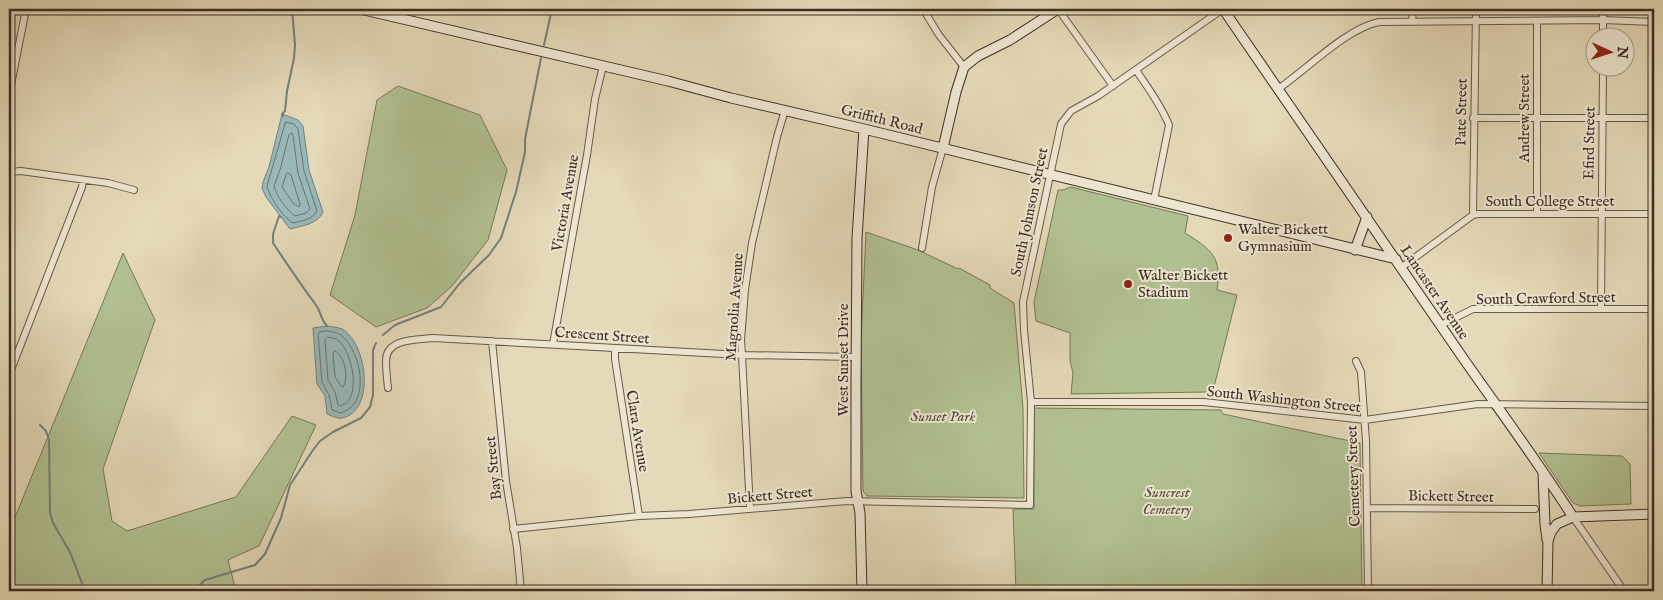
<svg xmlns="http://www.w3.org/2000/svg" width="1663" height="600" viewBox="0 0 1663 600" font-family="'IM FELL English',serif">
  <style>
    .green { fill: #b1c091; stroke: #77785a }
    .water { fill: #99b8b9; stroke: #74817d }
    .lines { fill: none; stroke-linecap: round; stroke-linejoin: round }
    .shore { stroke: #6b746e; stroke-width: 1 }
    .stream { stroke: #74817d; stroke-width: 2 }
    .street-casing { stroke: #675a49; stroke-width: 8 }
    .secondary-casing { stroke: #3d2f24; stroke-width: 11 }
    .street { stroke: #ede6d1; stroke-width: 6 }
    .secondary { stroke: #ede6d1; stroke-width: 9 }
    .poi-dot { fill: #8f2418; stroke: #ede6d1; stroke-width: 2 }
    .labels { text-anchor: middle; stroke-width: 4; stroke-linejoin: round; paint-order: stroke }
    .street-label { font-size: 15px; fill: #3d2f24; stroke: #ede6d1 }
    .poi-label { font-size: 15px; fill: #3d2f24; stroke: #ede6d1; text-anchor: start }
    .park-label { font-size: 15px; font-style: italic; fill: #544c3a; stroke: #ede6d1 }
  </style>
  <rect width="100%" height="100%" fill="#e4d9b8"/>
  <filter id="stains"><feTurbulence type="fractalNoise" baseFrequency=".004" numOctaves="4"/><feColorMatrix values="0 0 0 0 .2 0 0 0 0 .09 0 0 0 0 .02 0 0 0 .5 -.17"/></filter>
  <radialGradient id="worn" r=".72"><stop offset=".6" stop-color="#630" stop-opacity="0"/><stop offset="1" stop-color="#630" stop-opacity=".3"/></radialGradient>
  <path class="green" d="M398 86 480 115 507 170 488 240 452 286 427 308 376 327 330 295 355 215 377 100Z
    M1071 187 1188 216 1185 233C1212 250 1222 257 1217 290L1237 295 1214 387 1208 392 1071 394 1073 373 1070 361V333L1036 321 1034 302 1058 190H1063Z
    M866 232 918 250 958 269 959 268 990 285V288L1014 303 1023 409 1024 498 867 496 863 491 861 339Z
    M123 253 155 320 103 469 112 521 127 531 236 497 292 416 316 425 259 546 228 560 236 591H9V532Z
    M1034 408 1221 410 1223 414 1360 443 1362 591H1016L1013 509H1034Z
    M1539 453 1622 456 1630 464 1631 504 1580 506 1573 503Z"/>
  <path class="water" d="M282 114 298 120 303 126 309 170 323 212C318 224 302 226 290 229L266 197 262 188 263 182 269 167Z
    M327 326C332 327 338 327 342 329 367 343 376 411 342 418 338 419 332 416 327 414L325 396 317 384 313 328Z"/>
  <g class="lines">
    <path class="shore" d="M286 122 294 124 298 129 304 171 317 211C313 219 302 221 293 223 282 216 271 199 267 187Z
      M292 133 293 136 298 173 310 209 306 213 295 216C286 209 277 197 274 186L280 170 289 135Z
      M288 173 291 175 300 204 299 207 294 204 282 187 286 175Z
      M327 331C332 332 338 332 342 336 358 350 367 385 354 404 351 408 346 411 341 413L332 410 329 395 322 382 318 334 320 332Z
      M328 337C331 338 333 338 336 339 351 347 360 390 347 402 347 403 341 406 340 406L338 405 335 392 328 380 325 340Z
      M335 351C345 356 349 378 343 387L341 386 335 377 333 354Z"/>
    <path class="stream" d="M544 45 552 9
      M283 116 282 114 285 111 287 91 294 58 295 45 292 9
      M281 217 279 216 273 234V243C287 264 301 285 316 305 321 312 321 320 327 326
      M383 335 395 325 441 307 460 283 489 255 501 238 516 192 525 152V139L541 58
      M40 425 46 431 49 440 50 513 53 523 70 552 85 591
      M193 591 205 580 255 565 265 554 281 518 290 485 313 450 320 441 333 432 361 418 370 407 373 395V350L376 343"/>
    <defs>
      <path id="street" d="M923 9 939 35 964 67
        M1058 9 1113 86
        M1412 22 1413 9
        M1603 38V9
        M1136 70C1148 88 1161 105 1169 125L1154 200
        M1278 89C1306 70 1347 28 1379 22L1603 20 1654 22
        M9 95 26 9
        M1473 118H1654
        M9 172 21 171 108 183 134 190
        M1537 214V22
        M1473 215 1476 9
        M922 248 932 187 943 148
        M1402 267 1473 215 1478 214H1654
        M1601 309 1603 68
        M1441 325 1473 309H1654
        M492 341 506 481 517 548 521 591
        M553 344 587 155 595 99 603 66
        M615 348V359L639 516
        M1356 361 1361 372 1366 441 1368 591
        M9 375 82 187 83 180
        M388 388C387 379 386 370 386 361 386 338 417 340 433 338L742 355 856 357
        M1031 402H1204L1365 420 1478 404 1654 406
        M1367 508 1535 509
        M9 509H11
        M750 509 742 355 741 340 745 290 752 243 777 137 785 110
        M1573 517 1624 591
        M513 529 639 516 689 514 847 501 1030 505 1031 402 1024 330 1023 302 1061 124 1071 111 1098 96 1223 9"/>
      <path id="secondary" d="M360 9 668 81 731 98 864 129 1396 259
        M1223 9C1303 125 1383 241 1463 358 1500 411 1538 462 1573 517
        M943 148 956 92 964 67 978 56 1010 40 1058 9
        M1355 250 1367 217
        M1543 473 1545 524 1547 540
        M862 591 860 513 856 491V385L857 238 864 129
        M1547 591 1548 541 1551 532 1557 524 1573 517 1654 514"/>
    </defs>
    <use href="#street" class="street-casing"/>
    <use href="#secondary" class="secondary-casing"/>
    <use href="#street" class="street"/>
    <use href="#secondary" class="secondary"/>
  </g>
  <g class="poi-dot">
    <circle cx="1228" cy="238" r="5"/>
    <circle cx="1128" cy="284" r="5"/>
  </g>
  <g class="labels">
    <g class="street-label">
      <text transform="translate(1461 112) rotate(-89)" y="5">Pate Street</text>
      <text transform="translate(1524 118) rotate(-90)" y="5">Andrew Street</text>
      <text transform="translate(882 119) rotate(14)" y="5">Griffith Road</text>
      <text transform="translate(1589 143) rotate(-89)" y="5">Efird Street</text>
      <text x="1550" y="206">South College Street</text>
      <text transform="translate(565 203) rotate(-80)" y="5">Victoria Avenue</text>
      <text transform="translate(1029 212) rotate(-78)" y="5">South Johnson Street</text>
      <text transform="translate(1435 292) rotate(56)" y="5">Lancaster Avenue</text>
      <text transform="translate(1546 298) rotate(-1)" y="5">South Crawford Street</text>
      <text transform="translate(734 307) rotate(-86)" y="5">Magnolia Avenue</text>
      <text transform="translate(602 335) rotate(4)" y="5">Crescent Street</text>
      <text transform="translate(843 360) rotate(-90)" y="5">West Sunset Drive</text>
      <text transform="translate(1284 399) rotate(6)" y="5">South Washington Street</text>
      <text transform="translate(638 431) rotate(81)" y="5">Clara Avenue</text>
      <text transform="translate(493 468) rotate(-96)" y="5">Bay Street</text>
      <text transform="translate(1353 476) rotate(-92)" y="5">Cemetery Street</text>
      <text transform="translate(770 495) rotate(-5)" y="5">Bickett Street</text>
      <text transform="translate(1451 496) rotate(1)" y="5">Bickett Street</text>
    </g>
    <g class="poi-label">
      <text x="1238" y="234">Walter Bickett<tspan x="1238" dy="17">Gymnasium</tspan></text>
      <text x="1138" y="280">Walter Bickett<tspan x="1138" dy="17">Stadium</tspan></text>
    </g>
    <g class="park-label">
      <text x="943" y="421">Sunset Park</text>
      <text x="1167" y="497">Suncrest<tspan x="1167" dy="17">Cemetery</tspan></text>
    </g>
  </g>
  <rect width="1663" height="600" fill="none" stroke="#e4d9b8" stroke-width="30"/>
  <rect x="10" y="10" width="1643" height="580" fill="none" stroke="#3d2f24" stroke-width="2.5"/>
  <rect x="15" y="15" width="1633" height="570" fill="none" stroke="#3d2f24"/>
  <g transform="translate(1610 52) rotate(93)"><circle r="24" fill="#ede6d1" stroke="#a79d8c"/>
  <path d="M0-4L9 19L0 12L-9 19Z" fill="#8f2418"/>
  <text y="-8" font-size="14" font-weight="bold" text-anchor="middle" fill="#3d2f24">N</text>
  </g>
  <rect width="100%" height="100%" filter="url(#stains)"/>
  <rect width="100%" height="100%" fill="url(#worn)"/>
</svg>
